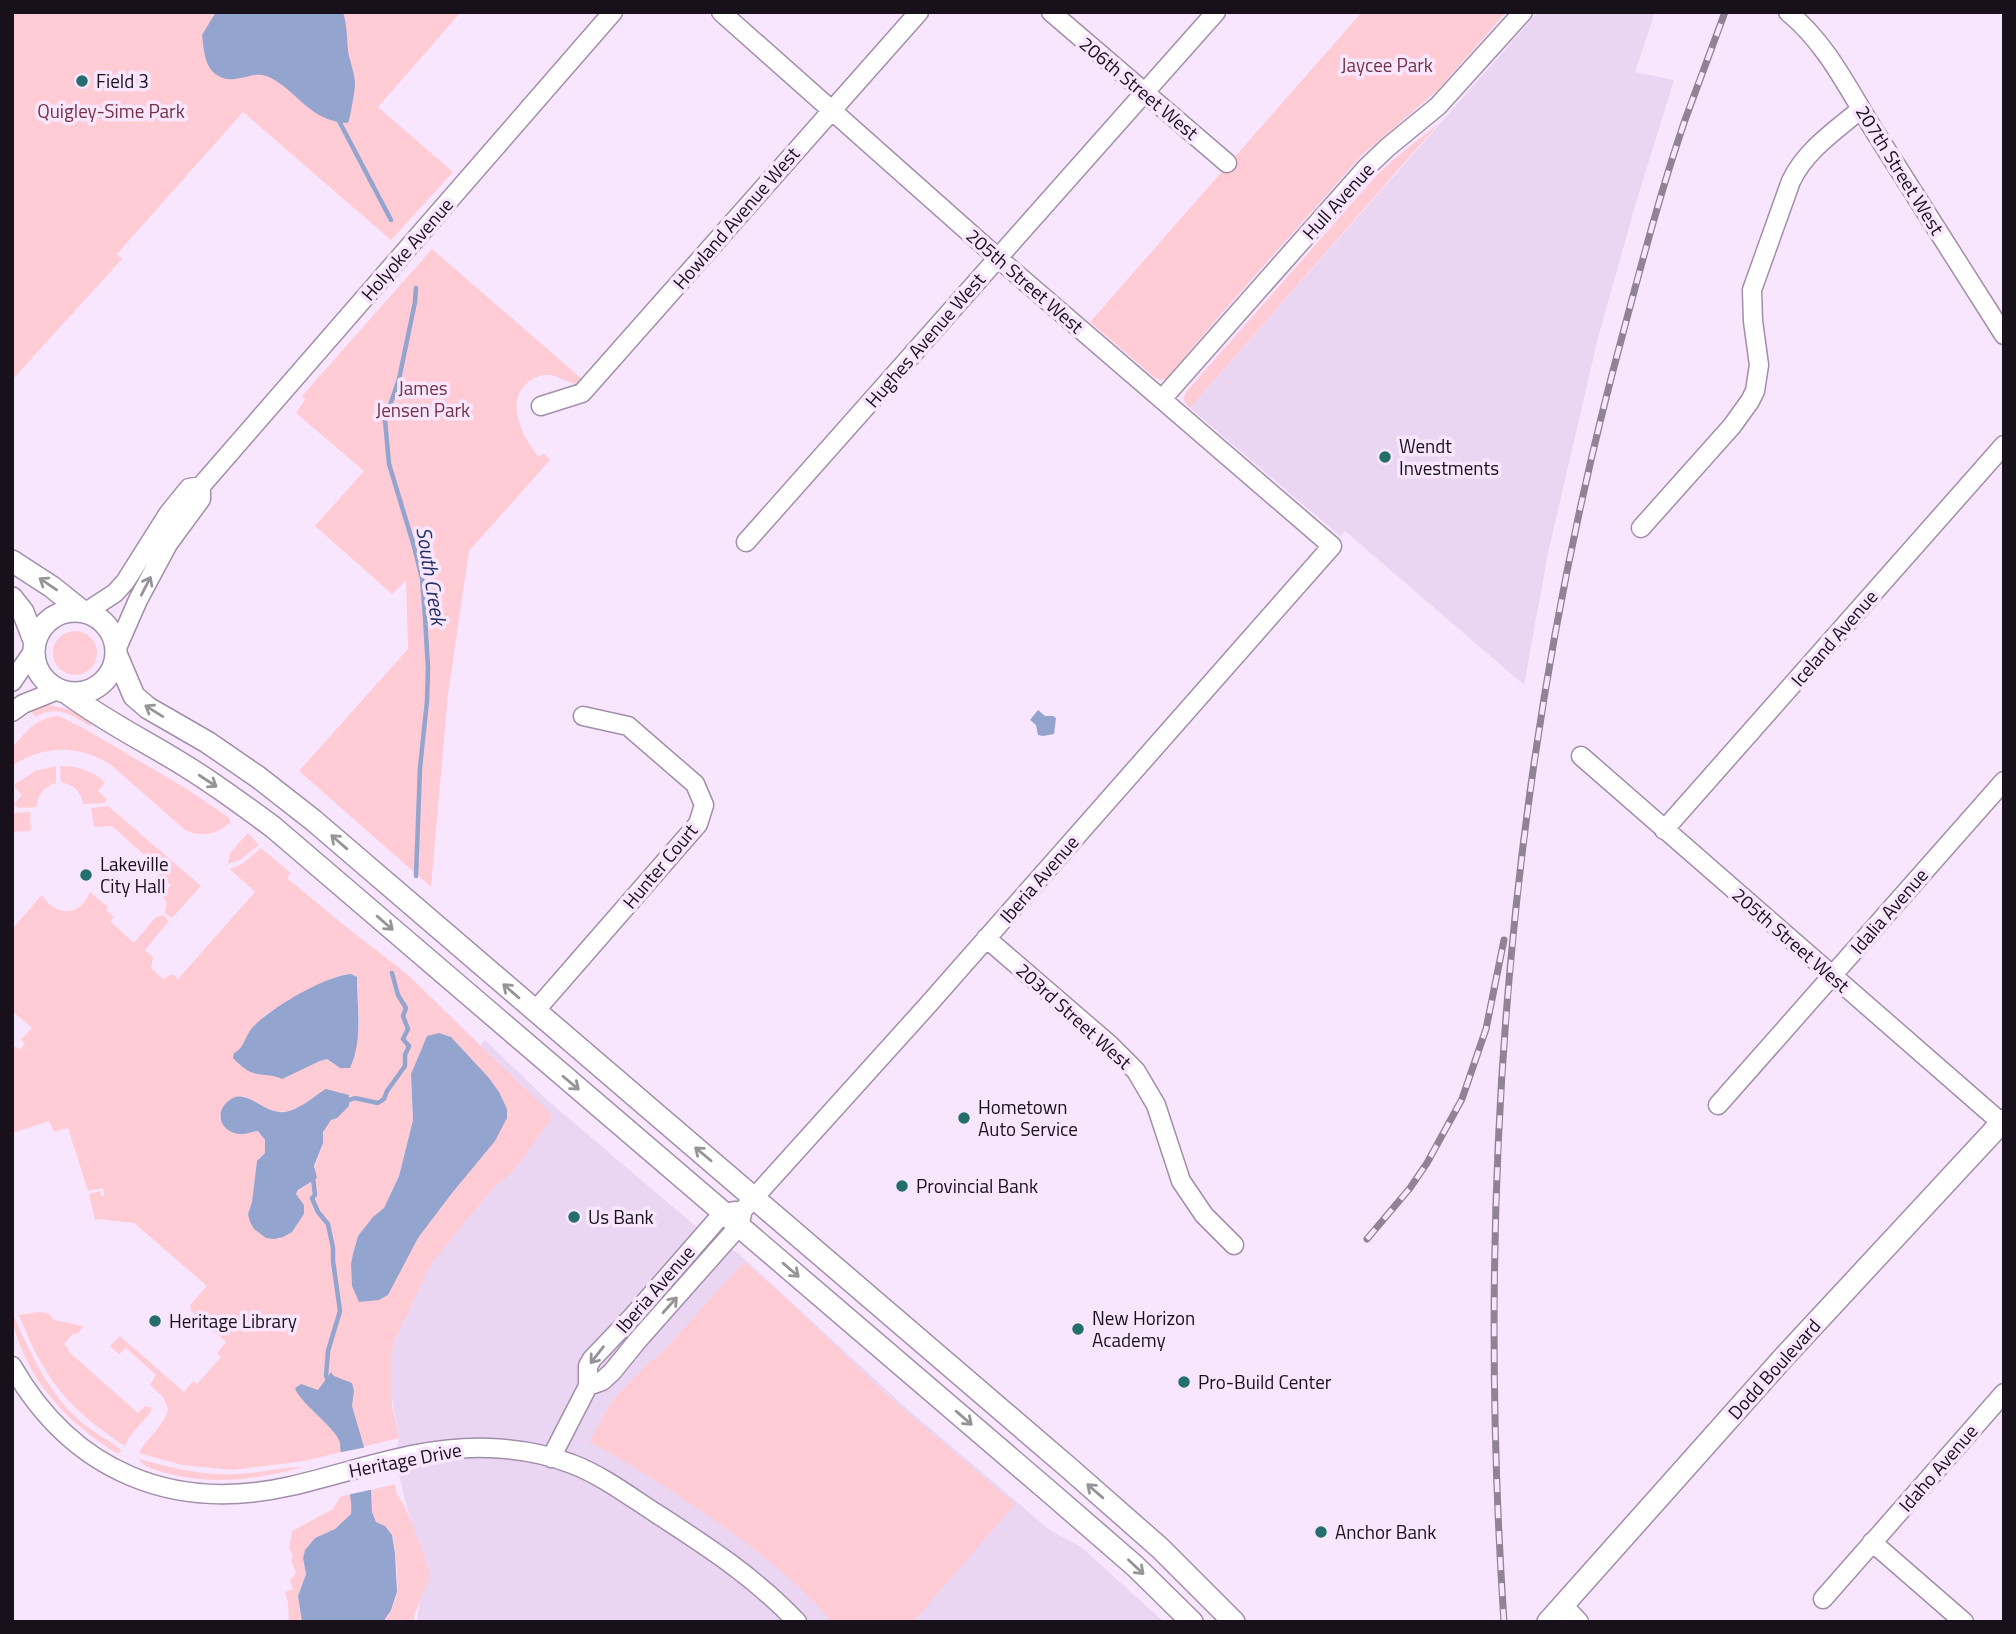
<svg xmlns="http://www.w3.org/2000/svg" width="2016" height="1634" viewBox="0 0 2016 1634" font-family="'Titillium Web',sans-serif">
  <style>
    .built { fill: #ead6f2 }
    .green { fill: #ffccd5; fill-rule: evenodd }
    .water { fill: #93a4ce }
    .pier { fill: #f8e6fe }
    .lines { fill: none; stroke-linecap: round; stroke-linejoin: round }
    .stream { stroke: #93a4ce; stroke-width: 4.5 }
    .minor-casing { stroke: #a28eaa; stroke-width: 21 }
    .major-casing { stroke: #a28eaa; stroke-width: 24 }
    .minor { stroke: #fff; stroke-width: 18 }
    .major { stroke: #fff; stroke-width: 21 }
    .rail-casing { stroke: #8f8394; stroke-width: 7 }
    .rail { stroke: #f8e6fe; stroke-width: 4.5; stroke-dasharray: 13; stroke-linecap: butt }
    .oneway { stroke: #979498 }
    .poi-dot { fill: #246f6e; stroke: #f8e6fe; stroke-width: 2.5 }
    .labels { text-anchor: middle; stroke-width: 7; stroke-linejoin: round; paint-order: stroke }
    .park-label { font-size: 19px; fill: #753343; stroke: #f8e6fe }
    .poi-label { font-size: 19px; fill: #18111b; stroke: #f8e6fe; text-anchor: start }
    .street-label { font-size: 19px; fill: #18111b; stroke: #f8e6fe }
    .water-label { font-size: 21px; font-style: italic; fill: #213266; stroke: #f8e6fe }
  </style>
  <rect width="100%" height="100%" fill="#f8e6fe"/>
  <path class="built" d="M1538 12H1655L1635 72 1674 80 1635 206 1598 338 1548 553 1524 685 1345 531 1340 536 1190 408Z
    M485 1040 546 1099 693 1224 739 1254 905 1407 1051 1531 1081 1547 1164 1622H417L423 1572 395 1459 399 1438 386 1364 426 1261 472 1055Z"/>
  <path class="green" d="M12 12H461L378 107 453 172 391 240 243 112 117 254 122 259 12 380Z
    M1362 12H1506L1438 90 1362 155 1221 314 1166 379 1161 380 1155 378 1090 322Z
    M1439 123 1190 408C1184 403 1182 399 1186 392L1375 177 1393 160Z
    M432 249 582 379 575 384C564 381 554 373 543 375 538 376 532 379 528 382 504 402 523 437 538 456L544 454 550 460 469 551 448 694 431 887 299 771 408 649 406 580 392 594 315 526 364 471 296 413 305 400 302 396Z
    M53 653a22 22 0 1 1 44 0a22 22 0 1 1-44 0Z
    M49 705 70 710 93 724 90 726C69 714 58 705 35 717L30 709Z
    M59 716 83 728 187 789 228 817 231 822C218 834 199 839 184 829L111 765C79 744 43 745 12 766V748C27 731 35 718 59 716Z
    M56 766V783C45 786 37 794 37 807L19 808 13 805 22 795 15 788V784L35 771Z
    M60 766C76 766 94 770 105 783L98 791 107 799 104 803 83 804C81 791 74 785 61 782Z
    M108 806 201 886 172 918 165 913 167 902 162 896 171 885 148 865 150 860 112 826 94 827 91 808Z
    M30 812 31 831 12 832V813Z
    M248 833 259 845 240 860 228 864 230 853Z
    M261 848 291 873 287 878 345 926 407 974 551 1114 550 1120 518 1165 506 1178 492 1189 434 1260 426 1274 395 1340 391 1355 392 1406 399 1438 304 1461 233 1470 182 1465 139 1453C147 1437 166 1425 168 1408L163 1397 150 1385 156 1375 126 1348 119 1354 110 1346 120 1336 184 1392 193 1381 197 1384 221 1357 217 1353 226 1342 191 1311 190 1305 207 1286 134 1223 98 1219 95 1220 89 1194 100 1191 101 1196H104L103 1188 88 1191 68 1128 54 1132 49 1121 12 1133V1049L15 1046 20 1050 25 1043 21 1040 32 1028 12 1011V929L42 895C56 917 80 917 90 892L108 907 106 910 114 917 110 921 134 943 155 918 163 915 169 921 145 950 153 957 151 968 163 979 173 974 178 979 255 892 230 869 242 864ZM351 974 357 977 359 1026 336 1066 327 1059 320 1061 282 1078C265 1071 239 1077 234 1053L239 1051 266 1014 319 984 341 975ZM427 1037 452 1193 418 1238 388 1295C371 1304 366 1295 352 1286L351 1264 358 1236 384 1208 399 1176 413 1120 411 1074ZM332 1091 340 1092 349 1106C341 1114 329 1119 325 1129 322 1134 323 1140 322 1146 321 1150 310 1180 308 1183 305 1187 300 1188 296 1194L304 1205V1214L301 1218 248 1214 252 1202 257 1161 265 1153V1140L258 1131C240 1135 226 1136 219 1116L244 1096C268 1110 281 1120 307 1102 316 1095 321 1092 332 1091Z
    M744 1262 782 1294 889 1397 1015 1504 913 1622H832C790 1573 744 1540 691 1504 658 1482 625 1460 589 1442L612 1401 647 1364 657 1357 675 1338Z
    M39 1312 48 1313 54 1320 84 1326 77 1334H73L64 1344 69 1349 68 1351 138 1413 145 1406 151 1407V1412L130 1436 125 1446C68 1409 44 1379 19 1315Z
    M12 1313C33 1356 47 1394 86 1426 98 1435 111 1441 122 1451L118 1453 113 1451C74 1426 40 1393 22 1350 17 1337 12 1326 12 1313Z
    M139 1459C174 1468 200 1476 238 1474 260 1473 282 1467 304 1467 254 1480 213 1486 162 1472 153 1469 143 1467 139 1459Z
    M395 1484 397 1494 405 1507 423 1552 430 1575 414 1616V1622H383C389 1613 396 1603 397 1592 398 1582 396 1544 392 1536 389 1528 383 1525 376 1522L372 1512 371 1490Z
    M350 1494 352 1505 351 1514 335 1529 315 1538 305 1551 303 1558 306 1574 298 1596 302 1622H289L288 1603 285 1592 293 1589 290 1580 294 1576 296 1572 291 1561 293 1556 289 1548 292 1531 333 1509 340 1497Z"/>
  <path class="water" d="M216 12H343C347 25 347 38 348 51 350 62 355 74 355 85 355 89 350 120 348 123 310 122 298 91 269 77 251 69 234 87 217 75 204 67 204 49 202 35Z
    M1038 710 1045 716H1053L1056 718 1054 734 1043 736 1038 735 1036 725 1030 720Z
    M351 974 357 977C357 1007 363 1040 350 1068H340L327 1059 320 1061 282 1079C271 1073 257 1077 247 1070 242 1067 237 1062 233 1058L234 1053C244 1049 245 1036 252 1028 270 1008 325 976 351 974Z
    M439 1033 451 1037 489 1078 499 1092 507 1109V1118L495 1141 452 1193 418 1238 388 1295 379 1300 359 1302 352 1286 351 1264 353 1254 358 1236 373 1217 384 1208 399 1176 413 1120 411 1074 427 1036Z
    M326 1089 349 1095V1106L337 1118 331 1120 323 1132V1143L314 1166 317 1178 298 1190 296 1194 304 1205V1214L292 1232 283 1237 274 1239 266 1238 254 1229 250 1222 248 1214 252 1202 257 1161 265 1153V1140L258 1131C253 1131 247 1134 242 1134 219 1134 212 1109 233 1098 250 1090 267 1118 289 1111 303 1107 314 1096 326 1089Z
    M331 1372 334 1376 352 1383 354 1391 352 1406 364 1447 371 1490 372 1512 376 1522 385 1526 392 1535 395 1553 397 1592 391 1610 383 1622H302L298 1596 306 1574 303 1558 305 1550 315 1538 335 1529 351 1514C353 1494 344 1474 341 1454 340 1448 341 1443 338 1438 329 1423 298 1400 295 1388L301 1384 318 1390Z"/>
  <path class="pier" d="M367 1447 374 1489 347 1495 337 1453Z"/>
  <g class="lines">
    <path class="stream" d="M338 119 391 220
      M416 288 415 302 399 379 385 420 389 464 413 543 422 578 425 617 428 668 427 701 420 768 416 876
      M344 1102 355 1098 378 1103 384 1099 387 1091 405 1066V1055L409 1046 403 1039 408 1029 403 1016 406 1008 398 995 392 973
      M313 1178 315 1195 312 1198 318 1212 328 1224 333 1248V1261L340 1311 328 1351 326 1376 328 1379"/>
    <defs>
      <path id="minor" d="M1051 12 1227 163
        M1788 12C1828 45 1848 89 1875 132 1918 200 1961 267 2004 335
        M1162 399 1367 167 1388 147 1438 106 1523 12
        M541 406 582 393 919 12
        M1641 528 1732 426 1750 401 1755 391 1759 365 1753 321 1752 290 1791 181C1806 150 1835 131 1861 109
        M746 542 1216 12
        M86 612 115 593 125 582 168 514 189 488 201 486
        M117 648 138 600 168 544 201 499V486L613 12
        M12 682 34 650
        M12 712 23 704 58 690
        M1581 756 2004 1125
        M1664 830 2004 445
        M986 938 1110 1045 1136 1071 1156 1105 1181 1181 1204 1215 1234 1245
        M535 1011 698 824 704 805 695 784 628 726 583 716
        M1718 1105 2004 781
        M12 1366C73 1472 173 1513 291 1486 356 1471 421 1445 489 1448 516 1449 546 1454 572 1464 601 1475 628 1495 654 1512 705 1545 755 1577 797 1622
        M588 1386 602 1381 612 1372 638 1340 739 1226 743 1210 927 1006 1332 546 998 258 721 12
        M551 1458 588 1386V1366L592 1359 633 1316 723 1213 736 1211
        M1872 1542 1964 1622
        M1823 1599 2004 1393
        M1563 1605 1579 1622"/>
      <path id="major" d="M12 561 52 587 82 611
        M12 598 23 612 35 643
        M34 652a41 41 0 1 1 82 0a41 41 0 1 1-82 0Z
        M117 656 134 696 148 708 207 742 258 777 313 820 1069 1468 1160 1548 1234 1622
        M67 693C99 717 135 736 169 756 205 777 239 802 273 827L1052 1494 1135 1566 1192 1622
        M1548 1622 1784 1357 2004 1120"/>
    </defs>
    <use href="#minor" class="minor-casing"/>
    <use href="#major" class="major-casing"/>
    <use href="#minor" class="minor"/>
    <use href="#major" class="major"/>
    <defs>
      <path id="rail" d="M1367 1239 1410 1188 1427 1163 1462 1099 1486 1029 1504 940
        M1504 1622C1475 1189 1509 753 1623 333 1642 262 1661 190 1685 120 1698 84 1712 48 1725 12"/>
    </defs>
    <use href="#rail" class="rail-casing"/>
    <use href="#rail" class="rail"/>
  </g>
  <defs><path id="oneway-shaft" d="M-6 0H5M1.5-3L5.5 0L1.5 3" fill="none" stroke-width="1.6" stroke-linecap="round" stroke-linejoin="round" transform="scale(1.75)"/></defs>
  <g class="oneway">
    <use href="#oneway-shaft" transform="translate(48 584) rotate(-146)"/>
    <use href="#oneway-shaft" transform="translate(146 586) rotate(-63)"/>
    <use href="#oneway-shaft" transform="translate(154 711) rotate(-148)"/>
    <use href="#oneway-shaft" transform="translate(208 781) rotate(33)"/>
    <use href="#oneway-shaft" transform="translate(339 842) rotate(-139)"/>
    <use href="#oneway-shaft" transform="translate(385 923) rotate(41)"/>
    <use href="#oneway-shaft" transform="translate(511 991) rotate(-139)"/>
    <use href="#oneway-shaft" transform="translate(571 1083) rotate(40)"/>
    <use href="#oneway-shaft" transform="translate(703 1154) rotate(-140)"/>
    <use href="#oneway-shaft" transform="translate(791 1270) rotate(41)"/>
    <use href="#oneway-shaft" transform="translate(670 1305) rotate(-48)"/>
    <use href="#oneway-shaft" transform="translate(597 1355) rotate(128)"/>
    <use href="#oneway-shaft" transform="translate(964 1418) rotate(41)"/>
    <use href="#oneway-shaft" transform="translate(1095 1491) rotate(-139)"/>
    <use href="#oneway-shaft" transform="translate(1136 1567) rotate(43)"/>
  </g>
  <g class="poi-dot">
    <circle cx="82" cy="81" r="7"/>
    <circle cx="1385" cy="457" r="7"/>
    <circle cx="86" cy="875" r="7"/>
    <circle cx="964" cy="1118" r="7"/>
    <circle cx="902" cy="1186" r="7"/>
    <circle cx="574" cy="1217" r="7"/>
    <circle cx="155" cy="1321" r="7"/>
    <circle cx="1078" cy="1329" r="7"/>
    <circle cx="1184" cy="1382" r="7"/>
    <circle cx="1321" cy="1532" r="7"/>
  </g>
  <g class="labels">
    <g class="park-label">
      <text x="1387" y="72">Jaycee Park</text>
      <text x="111" y="118">Quigley-Sime Park</text>
      <text x="423" y="395">James<tspan x="423" dy="22">Jensen Park</tspan></text>
    </g>
    <g class="poi-label">
      <text x="96" y="88">Field 3</text>
      <text x="1399" y="453">Wendt<tspan x="1399" dy="22">Investments</tspan></text>
      <text x="100" y="871">Lakeville<tspan x="100" dy="22">City Hall</tspan></text>
      <text x="978" y="1114">Hometown<tspan x="978" dy="22">Auto Service</tspan></text>
      <text x="916" y="1193">Provincial Bank</text>
      <text x="588" y="1224">Us Bank</text>
      <text x="1092" y="1325">New Horizon<tspan x="1092" dy="22">Academy</tspan></text>
      <text x="169" y="1328">Heritage Library</text>
      <text x="1198" y="1389">Pro-Build Center</text>
      <text x="1335" y="1539">Anchor Bank</text>
    </g>
    <g class="street-label">
      <text transform="translate(1139 88) rotate(40)" y="7">206th Street West</text>
      <text transform="translate(1900 170) rotate(58)" y="7">207th Street West</text>
      <text transform="translate(1338 201) rotate(-48)" y="7">Hull Avenue</text>
      <text transform="translate(736 218) rotate(-49)" y="7">Howland Avenue West</text>
      <text transform="translate(407 249) rotate(-49)" y="7">Holyoke Avenue</text>
      <text transform="translate(1025 281) rotate(41)" y="7">205th Street West</text>
      <text transform="translate(925 340) rotate(-49)" y="7">Hughes Avenue West</text>
      <text transform="translate(1834 638) rotate(-49)" y="7">Iceland Avenue</text>
      <text transform="translate(660 866) rotate(-50)" y="7">Hunter Court</text>
      <text transform="translate(1039 879) rotate(-49)" y="7">Iberia Avenue</text>
      <text transform="translate(1889 911) rotate(-49)" y="7">Idalia Avenue</text>
      <text transform="translate(1791 940) rotate(41)" y="7">205th Street West</text>
      <text transform="translate(1074 1016) rotate(42)" y="7">203rd Street West</text>
      <text transform="translate(655 1289) rotate(-49)" y="7">Iberia Avenue</text>
      <text transform="translate(1774 1369) rotate(-48)" y="7">Dodd Boulevard</text>
      <text transform="translate(405 1460) rotate(-11)" y="7">Heritage Drive</text>
      <text transform="translate(1938 1468) rotate(-49)" y="7">Idaho Avenue</text>
    </g>
    <g class="water-label">
      <text transform="translate(431 576) rotate(81)" y="7">South Creek</text>
    </g>
  </g>
  <rect width="2016" height="1634" fill="none" stroke="#18111b" stroke-width="28"/>
</svg>
